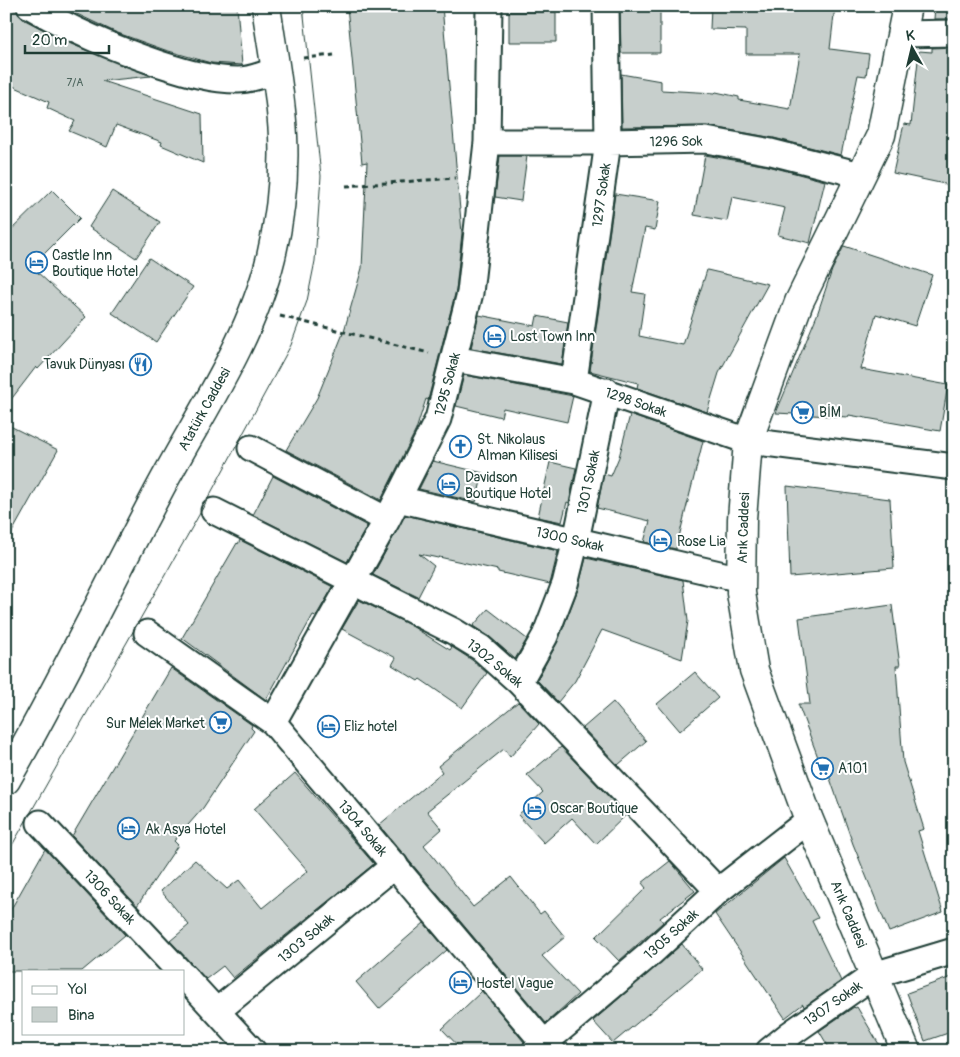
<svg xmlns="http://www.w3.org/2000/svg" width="960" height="1057" viewBox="0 0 960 1057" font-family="Pangolin,sans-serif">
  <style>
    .building { fill: #c7cfcc; stroke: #1f3d34 }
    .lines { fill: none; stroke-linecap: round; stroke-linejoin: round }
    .street-casing { stroke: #1f3d34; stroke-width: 29 }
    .secondary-casing { stroke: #1f3d34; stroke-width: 31 }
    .path { stroke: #1f3d34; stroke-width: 3; stroke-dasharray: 5 4; stroke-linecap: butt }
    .street { stroke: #fff; stroke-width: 25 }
    .secondary { stroke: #fff; stroke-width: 28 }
    .tram { stroke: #1f3d34; stroke-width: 1 }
    .labels { text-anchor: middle; stroke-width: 4; stroke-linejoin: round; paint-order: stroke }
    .number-label { font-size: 11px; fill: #49625a }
    .street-label { font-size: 14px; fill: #1f3d34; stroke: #fff }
    .poi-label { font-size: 14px; fill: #1f3d34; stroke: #fff; text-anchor: start }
  </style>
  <rect width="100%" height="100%" fill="#fff"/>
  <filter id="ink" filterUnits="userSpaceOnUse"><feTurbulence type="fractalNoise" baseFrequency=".02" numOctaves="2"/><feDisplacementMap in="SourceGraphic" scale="10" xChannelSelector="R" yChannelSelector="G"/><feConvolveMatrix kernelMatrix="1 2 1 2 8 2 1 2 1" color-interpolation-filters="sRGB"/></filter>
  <g filter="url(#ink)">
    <path class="building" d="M6 6H16L18 14 23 19 71 44 151 76 102 81 202 114 203 163 161 145 162 142 116 125 107 147 69 131 75 121 47 108 49 102 6 83Z
      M60 6H237L242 65 211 63 165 50 115 32Z
      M347 6H442L462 233 456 290 428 400 426 399 416 430 381 500 286 450 317 398 344 331 362 268 367 162 362 163Z
      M711 6H835L830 49 869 54 866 76 858 75 841 155 774 138 708 126 622 127 621 74 661 81V90L715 93 716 92 739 97V100L790 109 800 54H746V30L710 29Z
      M935 6H954V19H934Z
      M620 10 660 11V53H621Z
      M509 12H556V42H509Z
      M954 47V186L893 173 904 124 911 125 919 51 932 52V48Z
      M705 155 768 166 825 181 810 243 778 235 785 208 732 197 727 221 694 215Z
      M500 156H527L521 201 495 197Z
      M52 190 80 218 39 259 44 264 36 271 86 317 38 369 36 367 6 406V235Z
      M112 191 160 222 136 258 89 227Z
      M615 194 660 201 655 230 645 228 632 292 645 294 639 336 683 345 707 270 768 284 719 373 707 412 637 388 638 383 590 371Z
      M844 246 932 275 915 326 876 314 861 369 948 385 940 431 849 415 848 417 776 413 817 315 832 270Z
      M149 258 193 287 156 342 112 313Z
      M479 315 535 326 537 316 568 322 562 364 471 348Z
      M464 375 573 396 567 422 503 408 501 417 456 406Z
      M630 415 703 441 676 549 644 542 650 521 597 508 604 474 611 476 619 457Z
      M6 424 58 450 6 543Z
      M433 461 483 473 476 502 419 489Z
      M550 462 576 468 569 503 567 502 562 522 538 517Z
      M273 476 367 526 347 562 253 515Z
      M787 486 890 499 894 568 790 577Z
      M405 515 558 551 550 584 498 572V570L439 557 438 558 419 554 434 566 418 597 373 575Z
      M240 540 333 587 316 616 313 615 266 700 182 638 237 543 238 544Z
      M586 558 683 580 688 621 682 659 602 630 575 681 558 702 537 680 558 641 578 589Z
      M359 600 410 625 450 650 452 647 472 660 487 673 462 708 420 679 418 681 392 665 396 658 342 629Z
      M892 605 900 666H896L903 762 924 829 918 831 943 912 889 932 853 844 826 767 822 768 798 704H810L799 618Z
      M488 609 527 639 515 659 490 637 473 626Z
      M171 668 252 725 251 728 254 731 203 808 174 841 178 845 137 906 72 836Z
      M695 672 718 698 680 731 657 704Z
      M518 702 539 724 510 757 504 749 427 811 442 829 424 845 473 907 511 877 540 914 544 911 565 937 542 956 578 994 546 1023 379 825 442 772 438 766Z
      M613 702 646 741 618 765 583 728Z
      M561 747 626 815 596 844 572 818 544 843 518 815 543 792 527 775Z
      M295 773 374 864 233 978 223 966 206 979 170 941 189 925 161 891 195 860 227 889 239 880 262 908 308 871 254 809Z
      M45 849 125 935 82 971H6V918Z
      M784 858 818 918 812 921 841 981 804 1007 803 1004 785 1018 715 914Z
      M670 861 695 891 660 918 663 922 619 961 596 937 646 888 642 883Z
      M424 923 447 950 379 1009 356 982Z
      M682 944 702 969 613 1043 593 1021Z
      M954 976V1031L925 1041 907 993Z
      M482 991 524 1042 517 1051H463L442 1029Z
      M854 1007 855 1008 857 1007 883 1051H831L819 1031Z"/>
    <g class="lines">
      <defs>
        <path id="street" d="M30 6C71 30 115 49 160 64 185 72 211 80 238 80 251 80 263 74 275 71
          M902 34 954 33
          M487 142H608L706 140 771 152 861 175
          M454 359 574 381 748 441 954 467
          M574 381 608 142 606 6
          M251 448 387 520
          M398 499 741 579
          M214 511 453 631 481 648 519 682 718 891
          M147 633 273 722 544 1043 553 1051
          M519 682 545 636 565 584 576 540 607 391
          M273 722 387 520 438 419 470 293 487 142 489 6
          M40 823 179 971
          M184 976 253 1051
          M217 1011 395 865
          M535 1051 651 953 718 891 809 820
          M769 1051 790 1034 874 975 954 951"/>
        <path id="secondary" d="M6 780C60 686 107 588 158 492 198 416 250 343 271 257 280 219 285 176 283 136 281 93 272 49 266 6
          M906 1051 809 820 754 670 741 593 742 519 748 441 799 302 881 135 907 6"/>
      </defs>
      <use href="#street" class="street-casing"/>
      <use href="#secondary" class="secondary-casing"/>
      <path class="path" d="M303 58 334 55
        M346 186 455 178
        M280 316 429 353"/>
      <use href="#street" class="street"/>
      <use href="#secondary" class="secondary"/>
      <path class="tram" d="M6 856 199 515 291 345 307 301 315 261 321 176 303 6"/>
    </g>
  </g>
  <defs>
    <symbol id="hotel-ring" viewBox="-11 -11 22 22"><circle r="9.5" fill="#fff" stroke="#1f6fb2" stroke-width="1.5"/><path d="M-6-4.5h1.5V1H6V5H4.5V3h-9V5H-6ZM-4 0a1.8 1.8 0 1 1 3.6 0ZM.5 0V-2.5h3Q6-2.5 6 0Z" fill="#1f6fb2"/></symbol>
    <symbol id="restaurant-ring" viewBox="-11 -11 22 22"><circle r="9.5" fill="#fff" stroke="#1f6fb2" stroke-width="1.5"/><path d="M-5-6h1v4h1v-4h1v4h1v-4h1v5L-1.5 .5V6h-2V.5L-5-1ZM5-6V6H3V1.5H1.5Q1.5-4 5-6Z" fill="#1f6fb2"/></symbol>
    <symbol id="supermarket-ring" viewBox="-11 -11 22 22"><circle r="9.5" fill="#fff" stroke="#1f6fb2" stroke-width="1.5"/><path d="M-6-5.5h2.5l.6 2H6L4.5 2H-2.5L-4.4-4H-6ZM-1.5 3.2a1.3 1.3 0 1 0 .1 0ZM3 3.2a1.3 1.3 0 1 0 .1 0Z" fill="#1f6fb2"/></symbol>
    <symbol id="church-ring" viewBox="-11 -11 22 22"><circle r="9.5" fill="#fff" stroke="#1f6fb2" stroke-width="1.5"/><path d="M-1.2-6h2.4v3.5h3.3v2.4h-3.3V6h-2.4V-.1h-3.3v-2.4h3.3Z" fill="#1f6fb2"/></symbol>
  </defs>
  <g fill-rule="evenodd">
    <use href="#hotel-ring" x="24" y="250" width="25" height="25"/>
    <use href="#hotel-ring" x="482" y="324" width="25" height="25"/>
    <use href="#restaurant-ring" x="128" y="352" width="25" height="25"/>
    <use href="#supermarket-ring" x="790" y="400" width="25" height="25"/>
    <use href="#church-ring" x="448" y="434" width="25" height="25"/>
    <use href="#hotel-ring" x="436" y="472" width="25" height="25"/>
    <use href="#hotel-ring" x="648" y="528" width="25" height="25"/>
    <use href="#supermarket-ring" x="208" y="710" width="25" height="25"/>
    <use href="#hotel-ring" x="316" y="714" width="25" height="25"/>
    <use href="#supermarket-ring" x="810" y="756" width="25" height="25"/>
    <use href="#hotel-ring" x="522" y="796" width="25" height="25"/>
    <use href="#hotel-ring" x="116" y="816" width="25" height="25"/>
    <use href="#hotel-ring" x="448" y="970" width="25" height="25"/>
  </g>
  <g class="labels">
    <g class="number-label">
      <text x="75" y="86">7/A</text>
    </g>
    <g class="street-label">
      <text transform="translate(676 141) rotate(-1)" y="5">1296 Sok</text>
      <text transform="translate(601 195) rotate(-82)" y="5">1297 Sokak</text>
      <text transform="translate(447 384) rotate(-75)" y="5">1295 Sokak</text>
      <text transform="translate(636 402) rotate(19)" y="5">1298 Sokak</text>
      <text transform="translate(204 409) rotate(-61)" y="5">Atatürk Caddesi</text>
      <text transform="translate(588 482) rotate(-78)" y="5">1301 Sokak</text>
      <text transform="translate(743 528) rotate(-88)" y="5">Arık Caddesi</text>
      <text transform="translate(570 539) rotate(13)" y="5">1300 Sokak</text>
      <text transform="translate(495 663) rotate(39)" y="5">1302 Sokak</text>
      <text transform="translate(363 828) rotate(50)" y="5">1304 Sokak</text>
      <text transform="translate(110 897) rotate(47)" y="5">1306 Sokak</text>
      <text transform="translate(849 914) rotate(67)" y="5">Arık Caddesi</text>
      <text transform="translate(671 934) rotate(-42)" y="5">1305 Sokak</text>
      <text transform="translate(306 938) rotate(-40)" y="5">1303 Sokak</text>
      <text transform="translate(833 1003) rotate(-35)" y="5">1307 Sokak</text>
    </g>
    <g class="poi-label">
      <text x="52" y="260">Castle Inn<tspan x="52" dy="16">Boutique Hotel</tspan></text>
      <text x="510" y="341">Lost Town Inn</text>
      <text x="125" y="369" text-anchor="end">Tavuk Dünyası</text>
      <text x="819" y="417">BİM</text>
      <text x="477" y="444">St. Nikolaus<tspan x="477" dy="16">Alman Kilisesi</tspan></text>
      <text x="465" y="482">Davidson<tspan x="465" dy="16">Boutique Hotel</tspan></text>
      <text x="677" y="546">Rose Lia</text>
      <text x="205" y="728" text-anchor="end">Sur Melek Market</text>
      <text x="344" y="731">Eliz hotel</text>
      <text x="838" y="773">А101</text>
      <text x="550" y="813">Oscar Boutique</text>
      <text x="145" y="834">Ak Asya Hotel</text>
      <text x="476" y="988">Hostel Vague</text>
    </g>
  </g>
  <rect width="960" height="1057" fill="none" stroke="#fff" stroke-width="25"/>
  <rect x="12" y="12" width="935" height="1032" fill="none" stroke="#1f3d34" stroke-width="2" filter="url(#ink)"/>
  <rect x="22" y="970" width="162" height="65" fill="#ffffff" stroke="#a5b1ae"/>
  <rect x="32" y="986" width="25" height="8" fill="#ffffff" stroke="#a5b1ae"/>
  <text x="68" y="994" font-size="15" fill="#1f3d34">Yol</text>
  <rect x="32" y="1007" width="25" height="15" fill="#c7cfcc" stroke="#a5b1ae"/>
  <text x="68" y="1020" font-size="15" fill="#1f3d34">Bina</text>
  <g transform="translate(912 48) rotate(352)" stroke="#ffffff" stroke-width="4" paint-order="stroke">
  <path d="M0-4L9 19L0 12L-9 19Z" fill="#1f3d34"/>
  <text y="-8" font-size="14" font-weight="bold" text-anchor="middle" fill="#1f3d34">K</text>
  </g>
  <path d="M25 45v8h84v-8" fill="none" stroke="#1f3d34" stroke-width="2.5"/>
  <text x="32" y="45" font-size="15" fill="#1f3d34" stroke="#ffffff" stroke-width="4" paint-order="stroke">20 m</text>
</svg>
